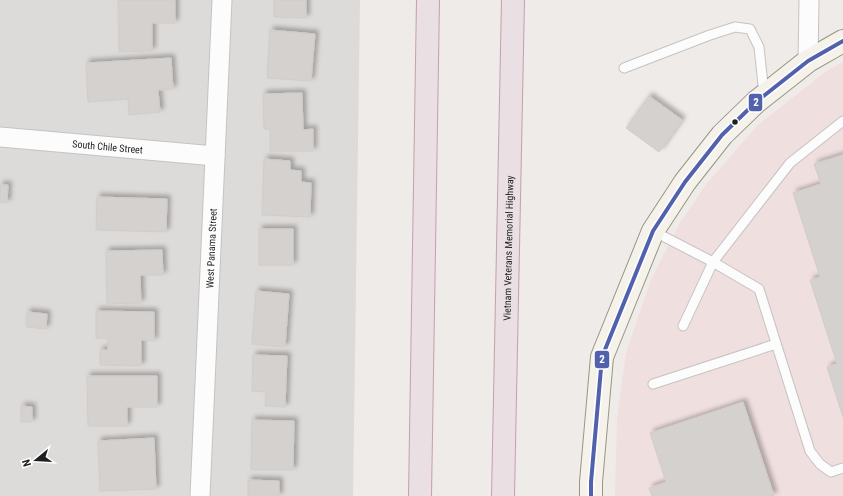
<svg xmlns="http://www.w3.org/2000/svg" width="843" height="496" viewBox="0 0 843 496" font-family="'Roboto Condensed',sans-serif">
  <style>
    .residential { fill: #dddbd9 }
    .commercial { fill: #f0dfdf }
    .building { fill: #d5d1cf; stroke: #d1ccc9; filter: url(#shadow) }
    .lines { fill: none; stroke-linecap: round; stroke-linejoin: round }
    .lane-casing { stroke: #c5c3c2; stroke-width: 11 }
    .street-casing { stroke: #c5c3c2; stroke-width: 21 }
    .secondary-casing { stroke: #989680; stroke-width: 24 }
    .highway-casing { stroke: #c49faf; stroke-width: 24 }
    .lane { stroke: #fcfcfc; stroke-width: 9 }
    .street { stroke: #fcfcfc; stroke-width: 19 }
    .secondary { stroke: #f4f2eb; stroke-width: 22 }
    .highway { stroke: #eadfe2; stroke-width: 22 }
    .bus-1-casing { stroke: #fff; stroke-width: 7 }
    .bus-1 { stroke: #5261ac; stroke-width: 4 }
    .bus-dot { fill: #1f1f1f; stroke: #fff; stroke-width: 1.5 }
    .labels { text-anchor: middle; stroke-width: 3; stroke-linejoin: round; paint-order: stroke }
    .street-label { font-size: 10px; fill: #1f1f1f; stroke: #fff }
    .line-badge { stroke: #fff; stroke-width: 1.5 }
    .badge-label { font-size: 11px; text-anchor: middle; font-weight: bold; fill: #fff }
  </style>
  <defs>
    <filter id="shadow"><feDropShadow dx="3.5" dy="-3.5" stdDeviation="2" flood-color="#0004"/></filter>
  </defs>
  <rect width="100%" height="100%" fill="#eeebe8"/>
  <path class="residential" d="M0 0H360L353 496H0Z"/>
  <path class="commercial" d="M843 62V496H615L617 419 626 353 651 280 680 223 707 183 758 125 828 70Z"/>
  <path class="building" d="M118 0H175V23H152V51L119 52Z
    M274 0H306V18L274 17Z
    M270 30 315 34 311 81 267 78Z
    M171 58 173 89 158 90 160 112 129 115 128 99 88 102 86 63Z
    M302 93 303 130 313 129V151H270V129H264L263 94Z
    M649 96 682 120 659 152 626 128Z
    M843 155V417L827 367 837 364 810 280 820 277 793 193 821 184 814 164Z
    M264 159 290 161V170L301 171V182L311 183 310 217 262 215Z
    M0 185H8L7 203 0 202Z
    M97 197 167 199 166 232 96 230Z
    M259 229H293V265H259Z
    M162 250 163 275H140L141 303 107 304 106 251Z
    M256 291 289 294 285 347 252 344Z
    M96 311 154 312V341L141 340V366L100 365V350H108V338H96Z
    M27 312 47 314 46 329 26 327Z
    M253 355 287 356 285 407 265 406 266 392 252 391Z
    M87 376H157V407H127V426H88Z
    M743 402 774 496H652L649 488 666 482 650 433Z
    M21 406 32 407V422H21Z
    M252 420 294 421 293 470H251Z
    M154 438 156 489 100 491 98 441Z
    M248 480 279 481V496H248Z"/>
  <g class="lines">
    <defs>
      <path id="lane" d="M624 68 710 35 735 27 750 29 759 47 764 94
        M653 231 713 262 759 289 810 451 820 464 831 472 843 468
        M683 326 713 262 790 163 843 121
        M653 384 776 344"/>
      <g id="street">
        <path d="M808 61 809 0"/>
        <path id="s1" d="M0 137 215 156"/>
        <path id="s2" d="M200 496 222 0"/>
      </g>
      <path id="secondary" d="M591 496V482L602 357 653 231 685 182 722 135 756 102 808 61 843 41"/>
      <g id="highway">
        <path d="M420 496 428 0"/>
        <path id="s3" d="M503 496 513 0"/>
      </g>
    </defs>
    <use href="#lane" class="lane-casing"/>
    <use href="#street" class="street-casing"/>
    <use href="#secondary" class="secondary-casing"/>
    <use href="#highway" class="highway-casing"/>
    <use href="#lane" class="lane"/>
    <use href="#street" class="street"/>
    <use href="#secondary" class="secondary"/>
    <use href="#highway" class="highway"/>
    <defs>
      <path id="bus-1" d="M591 496V482L602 357 653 231 685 182 722 135 756 102 808 61 843 41"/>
    </defs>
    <use href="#bus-1" class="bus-1-casing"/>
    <use href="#bus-1" class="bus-1"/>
  </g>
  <circle class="bus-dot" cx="735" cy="122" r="3.5"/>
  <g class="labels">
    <g class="street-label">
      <text dy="4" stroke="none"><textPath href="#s1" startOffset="108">South Chile Street</textPath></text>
      <text dy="4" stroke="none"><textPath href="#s2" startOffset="248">West Panama Street</textPath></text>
      <text dy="4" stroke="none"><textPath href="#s3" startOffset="248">Vietnam Veterans Memorial Highway</textPath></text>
    </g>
  </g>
  <g class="line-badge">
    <rect x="748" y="93" width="15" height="19" rx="4" fill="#5261ac"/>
    <rect x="594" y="350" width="16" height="19" rx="4" fill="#5261ac"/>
  </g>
  <g class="badge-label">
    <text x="756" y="106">2</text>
    <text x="602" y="363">2</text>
  </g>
  <g transform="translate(36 460) rotate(252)" stroke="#ffffff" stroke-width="3" paint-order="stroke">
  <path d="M0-3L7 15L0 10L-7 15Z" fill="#1f1f1f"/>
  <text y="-6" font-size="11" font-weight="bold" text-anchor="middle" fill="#1f1f1f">N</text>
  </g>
</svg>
